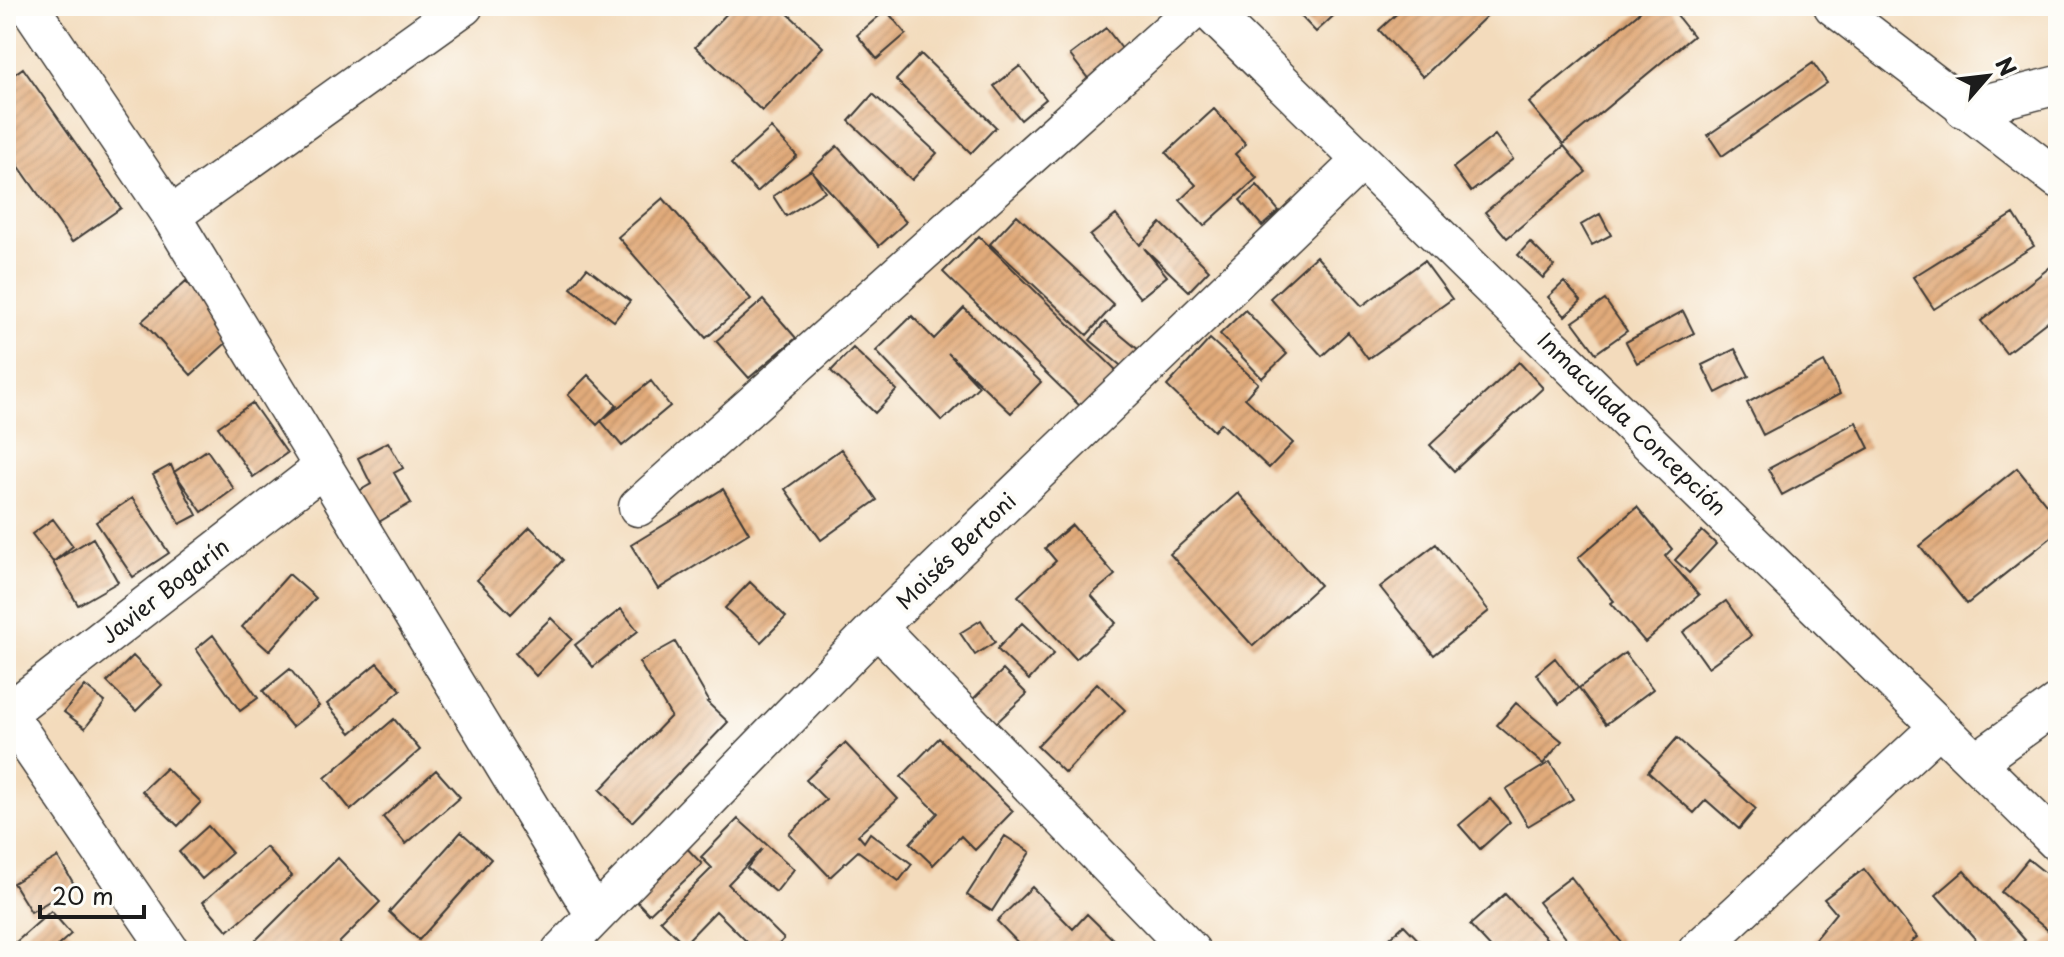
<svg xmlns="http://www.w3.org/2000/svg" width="2064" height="957" viewBox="0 0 2064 957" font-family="'Playpen Sans',sans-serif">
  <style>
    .building { fill: url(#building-hatch) }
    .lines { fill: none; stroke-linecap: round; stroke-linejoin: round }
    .minor-casing { stroke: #3c3934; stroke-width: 41 }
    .minor { stroke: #fff; stroke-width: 38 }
    .labels { text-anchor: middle; stroke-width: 8; stroke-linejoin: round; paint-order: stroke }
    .street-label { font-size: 22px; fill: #1c1c1c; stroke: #fdfcf7 }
  </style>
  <defs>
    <pattern id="building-hatch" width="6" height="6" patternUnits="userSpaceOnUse" patternTransform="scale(2)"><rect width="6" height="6" fill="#e1aa7a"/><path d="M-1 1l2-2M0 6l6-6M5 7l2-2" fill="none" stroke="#c09269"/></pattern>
  </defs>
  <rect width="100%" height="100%" fill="#fdfcf7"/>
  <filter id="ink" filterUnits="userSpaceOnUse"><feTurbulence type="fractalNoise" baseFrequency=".0125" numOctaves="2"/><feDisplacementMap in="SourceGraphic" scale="16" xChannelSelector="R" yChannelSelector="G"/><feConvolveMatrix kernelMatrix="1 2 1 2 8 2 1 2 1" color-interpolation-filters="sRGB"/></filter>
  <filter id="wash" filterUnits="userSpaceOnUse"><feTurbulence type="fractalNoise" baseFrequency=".006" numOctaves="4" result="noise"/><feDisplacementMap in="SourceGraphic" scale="32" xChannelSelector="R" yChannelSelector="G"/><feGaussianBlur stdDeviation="1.8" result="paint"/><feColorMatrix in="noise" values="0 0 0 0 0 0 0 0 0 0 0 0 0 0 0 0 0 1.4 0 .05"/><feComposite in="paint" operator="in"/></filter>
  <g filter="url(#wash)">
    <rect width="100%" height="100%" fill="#f3dbbc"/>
    <g id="blocks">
      <path class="building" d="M734 6H780L823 47 762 111 695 47Z
        M1291 6H1344L1316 32Z
        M1405 6H1497L1423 77 1379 30Z
        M1647 6H1669L1693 36 1563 144 1529 103Z
        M886 10 906 34 877 59 857 35Z
        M1106 28 1126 54 1090 81 1070 55Z
        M921 54 996 127 971 153 896 80Z
        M1813 63 1827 83 1722 156 1708 135Z
        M1020 66 1046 99 1021 120 994 86Z
        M23 68 121 208 72 242 6 148V80Z
        M873 94 937 153 912 180 849 121Z
        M1214 109 1246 144 1235 154 1257 178 1204 226 1180 200 1196 185 1166 153Z
        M771 128 797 156 757 192 731 164Z
        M1495 135 1513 159 1471 192 1453 168Z
        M837 146 906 222 879 246 811 170Z
        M1564 146 1586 172 1507 238 1485 212Z
        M811 170 825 191 786 216 773 196Z
        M1257 185 1279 211 1262 226 1240 200Z
        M663 198 751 299 706 338 618 237Z
        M1600 214 1611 235 1592 245 1581 225Z
        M2014 214 2034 246 1934 309 1913 277Z
        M1017 215 1114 305 1087 335 990 244Z
        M1116 215 1140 245 1161 223 1209 270 1189 291 1144 248 1167 276 1140 298 1090 236Z
        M979 236 1119 373 1084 410 943 272Z
        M1530 242 1554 266 1543 278 1518 255Z
        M1316 256 1362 306 1424 261 1452 299 1368 359 1348 332 1322 356 1270 298Z
        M2058 261V313L2006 353 1981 321Z
        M587 268 630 301 614 321 571 288Z
        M186 281 235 335 191 375 142 321Z
        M1564 282 1581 301 1565 316 1548 297Z
        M763 300 796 338 749 378 716 341Z
        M1605 300 1627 331 1596 353 1573 322Z
        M964 308 1041 382 1011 413 948 353 979 386 942 421 876 351 912 316 934 339Z
        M1245 310 1287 354 1262 378 1220 334Z
        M1683 311 1694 333 1637 363 1626 342Z
        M1105 322 1146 356 1131 374 1090 340Z
        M1210 339 1258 383 1245 398 1293 443 1269 468 1221 423 1214 431 1167 386Z
        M853 348 897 390 875 413 831 371Z
        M1735 349 1749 376 1716 393 1702 365Z
        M1519 362 1543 388 1454 471 1430 445Z
        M1824 362 1840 394 1763 435 1747 403Z
        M588 375 617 405 597 425 568 395Z
        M651 381 670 406 622 446 601 421Z
        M252 403 287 453 253 477 218 427Z
        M1856 422 1869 448 1782 495 1768 469Z
        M388 442 403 468 394 473 411 503 377 523 359 491 371 484 358 458Z
        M841 449 877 500 821 540 785 489Z
        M207 450 234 489 202 512 174 472 197 515 180 524 153 475 171 465 174 472Z
        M2017 468 2058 519V532L1967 604 1920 546Z
        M723 489 749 533 658 589 631 545Z
        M1238 493 1320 585 1253 646 1170 554Z
        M132 498 169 553 133 577 96 522Z
        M1637 507 1672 549 1665 556 1699 595 1645 642 1611 603 1614 601 1578 558Z
        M53 519 73 546 53 562 32 534Z
        M1072 525 1115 575 1091 595 1116 623 1076 659 1018 596 1056 561 1045 548Z
        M530 527 563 560 511 614 477 580Z
        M1702 531 1716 544 1689 573 1675 560Z
        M93 538 118 582 78 605 53 562Z
        M1436 544 1489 611 1434 655 1380 587Z
        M289 574 316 598 269 651 242 627Z
        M750 582 786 617 761 642 725 608Z
        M1726 601 1751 636 1708 667 1683 632Z
        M621 609 638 631 593 667 575 645Z
        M551 618 572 639 536 676 515 653Z
        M981 620 995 642 975 655 960 633Z
        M1022 623 1054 653 1029 680 997 649Z
        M213 635 258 698 240 711 196 649Z
        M675 642 709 701 707 702 728 722 632 822 600 790 671 716 639 662Z
        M1625 653 1653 689 1606 724 1579 688Z
        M133 656 162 685 136 711 107 682Z
        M1555 658 1578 688 1559 704 1536 674Z
        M377 663 401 690 351 733 327 704Z
        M290 669 319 706 292 727 263 691Z
        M1003 670 1027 694 994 725 971 701Z
        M1097 683 1125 710 1065 773 1037 746Z
        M85 686 105 702 85 728 64 712Z
        M1516 703 1562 741 1543 764 1497 725Z
        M394 719 420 750 351 810 325 778Z
        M939 738 1013 811 975 850 961 836 933 865 910 843 938 813 901 777Z
        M1677 738 1756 809 1739 829 1706 800 1694 813 1648 772Z
        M845 743 898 799 858 835 864 842 870 833 912 864 899 881 858 851 830 877 789 834 826 800 806 780Z
        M1550 762 1573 799 1528 826 1506 789Z
        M166 768 201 802 178 826 142 791Z
        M436 770 460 797 406 844 383 817Z
        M1490 799 1510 822 1480 849 1459 825Z
        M738 819 794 869 776 892 747 868 762 849 728 884 784 939 772 951H756L716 911 684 944 660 920 712 868 701 857Z
        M208 826 232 853 202 879 179 852Z
        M461 832 491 859 419 940 389 912Z
        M1005 836 1030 852 992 911 967 895Z
        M680 841 702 864 649 914 627 891Z
        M266 847 292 876 228 931 203 902Z
        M58 857 75 886 31 912 13 883Z
        M338 858 380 902 339 943 347 951H245Z
        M2028 859 2058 883V951H2037L2055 936 2001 892Z
        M1864 869 1917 937 1900 951H1805L1836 913 1824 899Z
        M1964 871 2025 940 2012 951H1986L1936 895Z
        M1571 877 1621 942 1610 951H1576L1538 902Z
        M1032 887 1073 929 1087 914 1123 949 1026 951 997 921Z
        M1505 894 1558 951H1494L1470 925Z
        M51 911 71 934 52 951H6Z
        M1404 925 1429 951H1376Z"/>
    </g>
  </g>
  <g filter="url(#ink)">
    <use href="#blocks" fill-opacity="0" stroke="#3c3934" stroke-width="2"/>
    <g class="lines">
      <defs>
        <path id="minor" d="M29 6 171 216 595 915
          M1204 6 2058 843
          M1833 6 2058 179
          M1964 109 2058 85
          M171 216 464 6
          M638 507 1198 6
          M877 627 1191 951
          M7 713 170 951
          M6 714 324 467
          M1977 761 2058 703
          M561 951 877 627 1361 161
          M1697 951 1939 727"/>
      </defs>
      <use href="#minor" class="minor-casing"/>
      <use href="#minor" class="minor"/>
    </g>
  </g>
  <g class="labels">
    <g class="street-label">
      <text transform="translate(1632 424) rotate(44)" y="8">Inmaculada Concepción</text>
      <text transform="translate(956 551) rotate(-44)" y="8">Moisés Bertoni</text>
      <text transform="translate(165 591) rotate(-38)" y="8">Javier Bogarín</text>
    </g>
  </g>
  <rect width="2064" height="957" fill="none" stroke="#fdfcf7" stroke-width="32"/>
  <g transform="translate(1988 76) rotate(62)" stroke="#fdfcf7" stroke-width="6" paint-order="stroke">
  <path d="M0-6L14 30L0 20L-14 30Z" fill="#1c1c1c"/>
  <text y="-12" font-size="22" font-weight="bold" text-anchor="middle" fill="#1c1c1c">N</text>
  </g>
  <path d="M40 905v12h104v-12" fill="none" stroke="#1c1c1c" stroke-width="4"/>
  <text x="52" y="905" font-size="24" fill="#1c1c1c" stroke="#fdfcf7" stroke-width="6" paint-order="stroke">20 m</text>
</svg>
